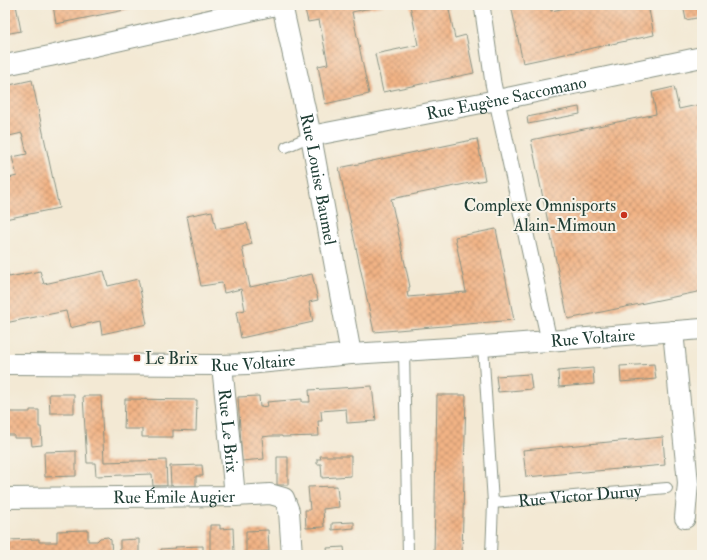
<svg xmlns="http://www.w3.org/2000/svg" width="707" height="560" viewBox="0 0 707 560" font-family="'IM FELL Double Pica',serif">
  <style>
    .building { fill: url(#building-cross-hatch) }
    .lines { fill: none; stroke-linecap: round; stroke-linejoin: round }
    .service-casing { stroke: #899384; stroke-width: 12 }
    .pedestrian-casing { stroke: #899384; stroke-width: 17 }
    .minor-casing { stroke: #899384; stroke-width: 22 }
    .service { stroke: #fff; stroke-width: 10 }
    .pedestrian { stroke: #fff; stroke-width: 15 }
    .minor { stroke: #fff; stroke-width: 20 }
    .poi-dot { fill: #c8321e; stroke: #f7f3e8; stroke-width: 1.5 }
    .labels { text-anchor: middle; stroke-width: 4; stroke-linejoin: round; paint-order: stroke }
    .street-label { font-size: 17px; fill: #1f3d34; stroke: #f7f3e8 }
    .poi-label { font-size: 17px; fill: #1f3d34; stroke: #f7f3e8; text-anchor: end }
  </style>
  <defs>
    <pattern id="building-cross-hatch" width="8" height="8" patternUnits="userSpaceOnUse"><rect width="8" height="8" fill="#f2b385"/><path d="M0 0l8 8M0 8l8-8" fill="none" stroke="#c3936e"/></pattern>
  </defs>
  <rect width="100%" height="100%" fill="#f7f3e8"/>
  <filter id="ink" filterUnits="userSpaceOnUse"><feTurbulence type="fractalNoise" baseFrequency=".025" numOctaves="2"/><feDisplacementMap in="SourceGraphic" scale="8" xChannelSelector="R" yChannelSelector="G"/><feConvolveMatrix kernelMatrix="1 2 1 2 8 2 1 2 1" color-interpolation-filters="sRGB"/></filter>
  <filter id="wash" filterUnits="userSpaceOnUse"><feTurbulence type="fractalNoise" baseFrequency=".012" numOctaves="4" result="noise"/><feDisplacementMap in="SourceGraphic" scale="16" xChannelSelector="R" yChannelSelector="G"/><feGaussianBlur stdDeviation="0.9" result="paint"/><feColorMatrix in="noise" values="0 0 0 0 0 0 0 0 0 0 0 0 0 0 0 0 0 1.4 0 .05"/><feComposite in="paint" operator="in"/></filter>
  <g filter="url(#wash)">
    <rect width="100%" height="100%" fill="#f3e9d4"/>
    <g id="blocks">
      <path class="building" d="M5 5H16L21 31 5 34Z
        M53 5H144V6L56 24Z
        M304 5H385L352 12 369 94 325 104 318 66 328 64 319 20 308 22Z
        M410 5H448L455 38 466 35 474 73 383 92 375 54 418 45Z
        M511 5H550L551 11 580 5H648L654 35 523 63Z
        M683 5H702V17L686 20Z
        M32 80 59 208 5 219V179L17 176 12 157 27 154 22 133 5 137V86Z
        M674 87 679 109 702 104V291L568 319 531 140 656 114 652 92Z
        M579 107 580 114 528 124 527 117Z
        M477 139 485 180 391 199 410 287H409V292H407L408 297 466 292 455 237 496 229 514 320 374 332 339 168Z
        M212 211 216 229 247 223 252 244 242 247 250 287 312 274 318 300 309 302 313 322 241 338 236 312 245 310 241 289 224 293 222 283 201 286 187 216Z
        M5 261 9 277 40 271 44 284 104 271 108 286 138 279 147 324 102 334 100 321 70 328 66 311 5 323Z
        M654 364 656 379 621 382 620 366Z
        M593 368 594 384 559 387 558 371Z
        M530 374 532 389 498 392 496 376Z
        M372 386 376 421 347 423 346 409 321 411 322 421H318L319 436 282 437V436H270L262 437 264 459 242 461 238 397 259 396 260 407 268 406 267 402 302 399V402H310L309 390Z
        M49 394H74V413H50Z
        M437 395H466L462 555H434Z
        M83 396H101L104 462 166 460 167 486H153L152 474 96 476 95 463H87Z
        M125 399 197 400 196 431 173 430V437H142V429H124Z
        M30 410H39V427H41L42 445 32 446 31 438H14V435H5V412H30Z
        M663 437 665 465 526 477 523 450Z
        M76 451V476L45 477 44 452Z
        M320 456H351V476L322 478 321 464H317V459H321Z
        M277 457H288V485H277Z
        M202 465 203 476H196V486H171L170 466Z
        M337 486 339 507 323 509 324 527 306 528 305 510H310L308 487Z
        M354 522V528L332 530V523Z
        M210 525H220V529L233 528 234 552 210 553Z
        M88 530V541H97L100 538 108 537 111 540 112 555H5V541H7V540L39 539V542H57V531Z
        M268 530 269 551 246 553V531Z
        M139 539V555H120V540Z
        M203 546V555H162L161 549 176 548 175 547Z
        M344 547 345 555H328L327 548Z"/>
    </g>
  </g>
  <g filter="url(#ink)">
    <use href="#blocks" fill-opacity="0" stroke="#899384" stroke-width="1"/>
    <g class="lines">
      <defs>
        <g id="service">
          <path d="M286 147 311 136"/>
          <path d="M483 346 493 503 491 555"/>
          <path d="M404 351 408 555"/>
          <path id="s1" d="M493 503 667 488"/>
        </g>
        <path id="pedestrian" d="M482 5 493 83 547 331"/>
        <g id="minor">
          <path id="s2" d="M282 5 311 136 351 354"/>
          <path d="M5 65 50 56 276 5"/>
          <path id="s3" d="M311 136 507 98 702 57"/>
          <path d="M673 331 688 483 685 518"/>
          <path id="s4" d="M5 364 222 365 248 364 351 354 483 346 702 329"/>
          <path id="s5" d="M222 365 235 496"/>
          <path id="s6" d="M5 498 235 496 270 494 284 498 289 511 292 555"/>
        </g>
      </defs>
      <use href="#service" class="service-casing"/>
      <use href="#pedestrian" class="pedestrian-casing"/>
      <use href="#minor" class="minor-casing"/>
      <use href="#service" class="service"/>
      <use href="#pedestrian" class="pedestrian"/>
      <use href="#minor" class="minor"/>
    </g>
  </g>
  <g class="poi-dot">
    <circle cx="624" cy="215" r="4"/>
    <rect x="133" y="354" width="8" height="8" rx="2"/>
  </g>
  <g class="labels">
    <g class="street-label">
      <text dy="6" stroke="none"><textPath href="#s3" startOffset="199">Rue Eugène Saccomano</textPath></text>
      <text dy="6" stroke="none"><textPath href="#s2" startOffset="178">Rue Louise Baumel</textPath></text>
      <text dy="6" stroke="none"><textPath href="#s4" startOffset="589">Rue Voltaire</textPath></text>
      <text dy="6" stroke="none"><textPath href="#s4" startOffset="248">Rue Voltaire</textPath></text>
      <text dy="6" stroke="none"><textPath href="#s5" startOffset="66">Rue Le Brix</textPath></text>
      <text dy="6" stroke="none"><textPath href="#s1" startOffset="87">Rue Victor Duruy</textPath></text>
      <text dy="6" stroke="none"><textPath href="#s6" startOffset="169">Rue Émile Augier</textPath></text>
    </g>
    <g class="poi-label">
      <text x="616" y="211">Complexe Omnisports<tspan x="616" dy="20">Alain-Mimoun</tspan></text>
      <text x="145" y="364" text-anchor="start">Le Brix</text>
    </g>
  </g>
  <rect width="707" height="560" fill="none" stroke="#f7f3e8" stroke-width="20"/>
</svg>
